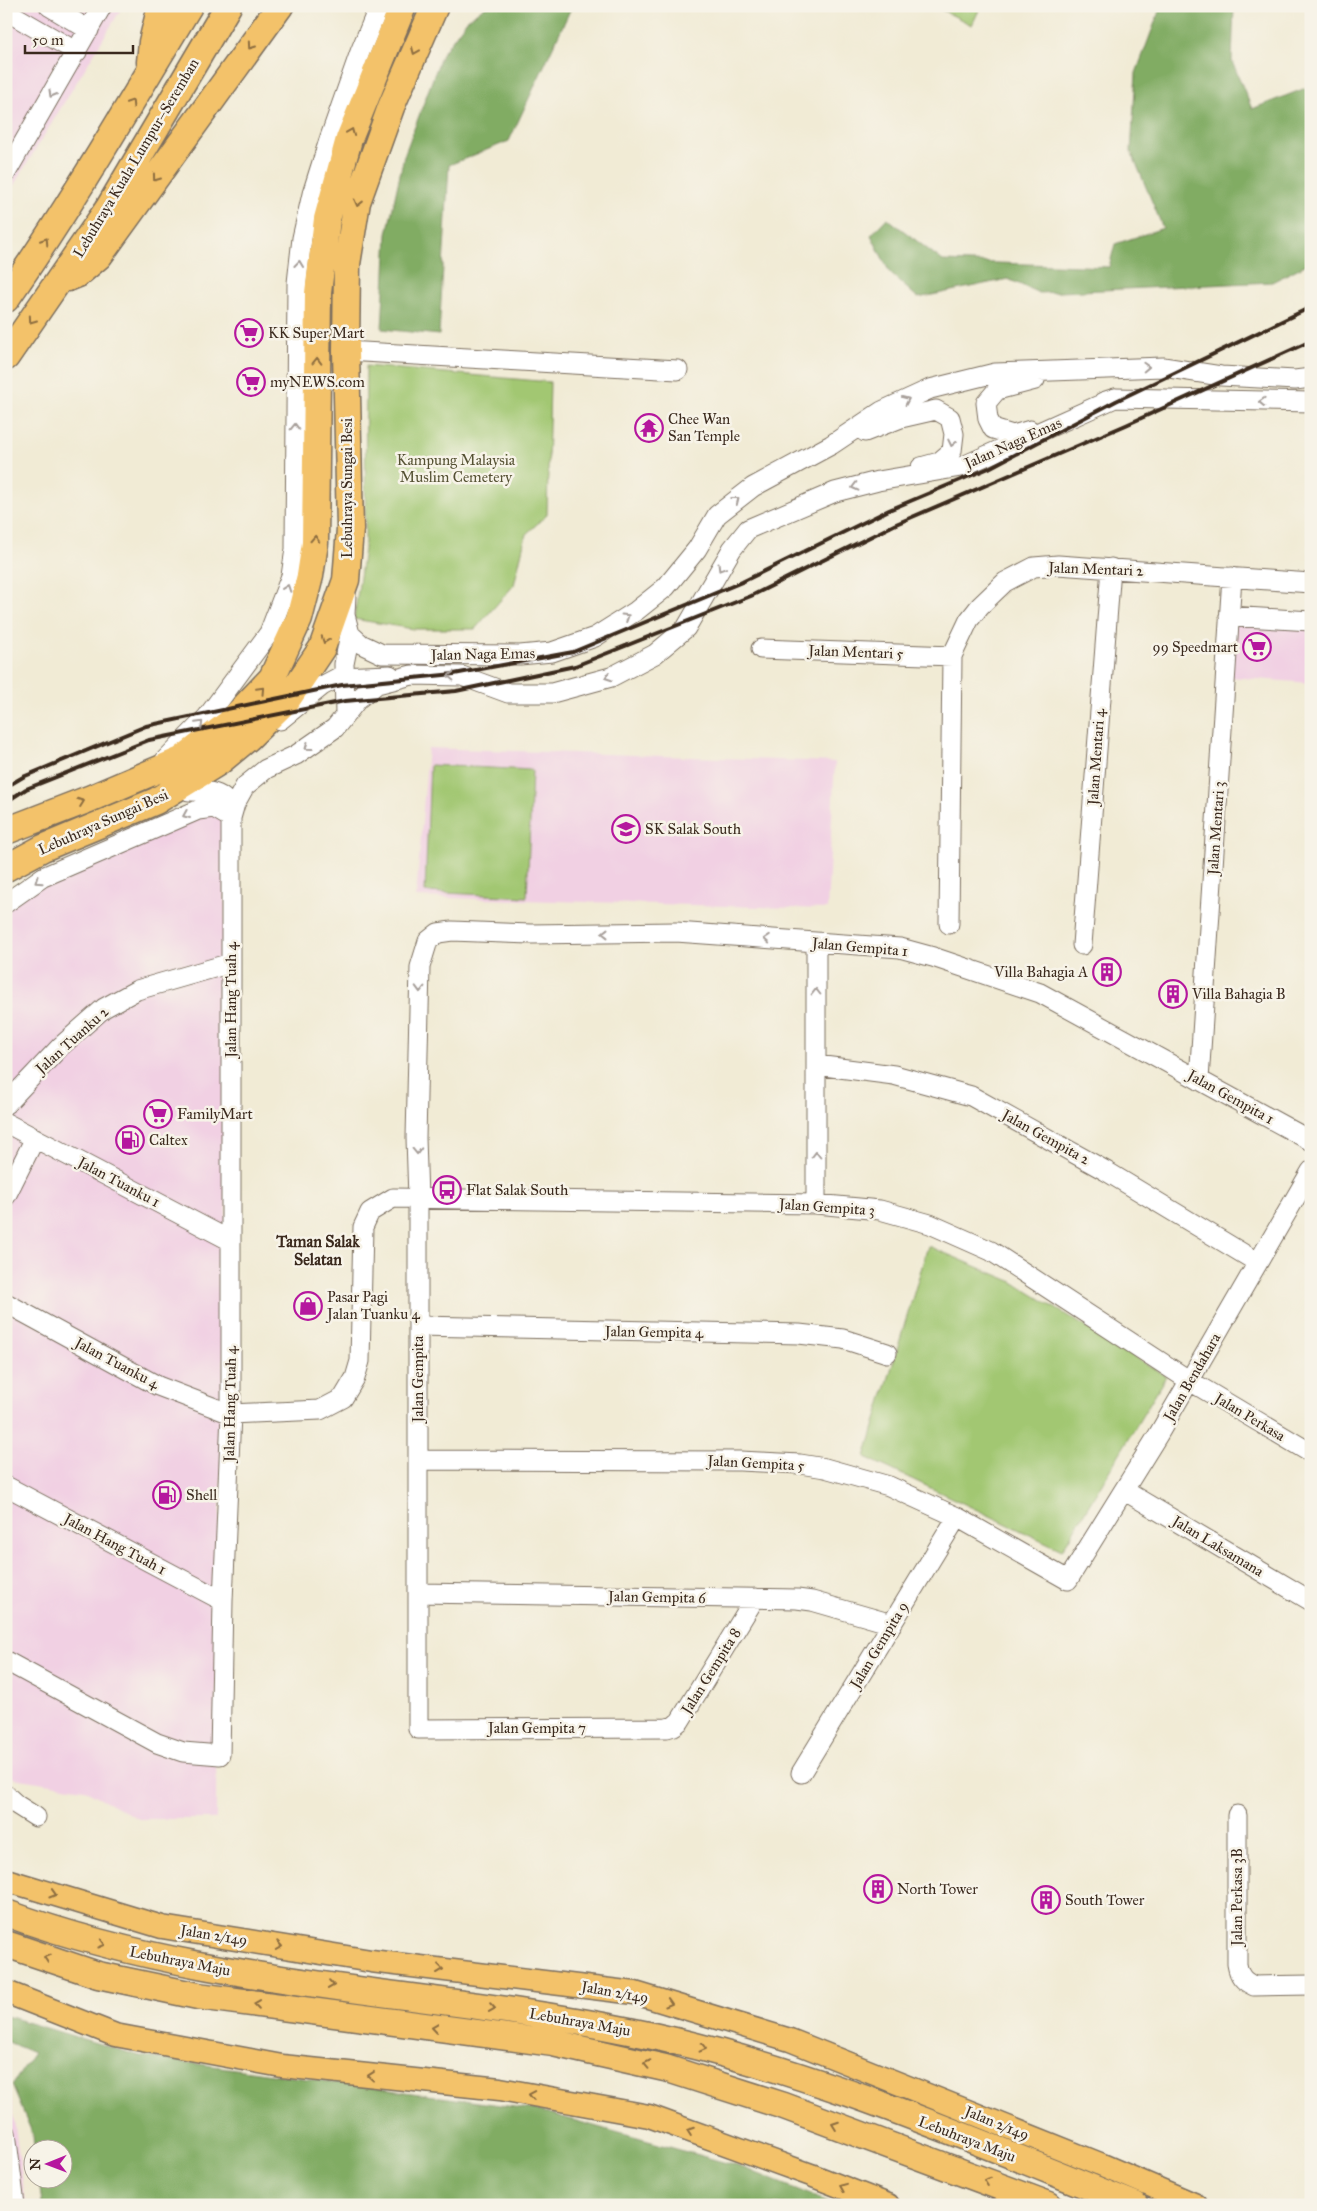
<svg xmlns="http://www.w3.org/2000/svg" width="1317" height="2211" viewBox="0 0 1317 2211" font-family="'IM FELL Great Primer',serif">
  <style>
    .built { fill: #f1d0e3 }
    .green { fill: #a2c772; stroke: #6e7848 }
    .forest { fill: #81ac64; stroke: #5e6b41 }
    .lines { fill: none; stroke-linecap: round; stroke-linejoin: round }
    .minor-casing { stroke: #7b6e5e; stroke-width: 21 }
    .major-casing { stroke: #7b6e5e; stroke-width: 25 }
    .highway-casing { stroke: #7b6e5e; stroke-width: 29 }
    .minor { stroke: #fff; stroke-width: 19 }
    .major { stroke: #f3c26a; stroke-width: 22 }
    .highway { stroke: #f3c26a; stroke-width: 26 }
    .rail { stroke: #3b2a1e; stroke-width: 4 }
    .oneway { stroke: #8e6e40 }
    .oneway2 { stroke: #a79f9a }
    .labels { text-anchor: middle; stroke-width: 5; stroke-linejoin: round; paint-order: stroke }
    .street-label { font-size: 15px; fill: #3b2a1e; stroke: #f7f3e8 }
    .poi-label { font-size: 15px; fill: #3b2a1e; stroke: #f7f3e8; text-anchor: start }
    .park-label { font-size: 15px; fill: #555133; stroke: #f7f3e8 }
    .neighbourhood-label { font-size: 16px; font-weight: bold; fill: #3b2a1e; stroke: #f7f3e8 }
  </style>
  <rect width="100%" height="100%" fill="#f7f3e8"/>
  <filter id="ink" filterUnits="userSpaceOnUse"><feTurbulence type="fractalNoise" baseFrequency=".02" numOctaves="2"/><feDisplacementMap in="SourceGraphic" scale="10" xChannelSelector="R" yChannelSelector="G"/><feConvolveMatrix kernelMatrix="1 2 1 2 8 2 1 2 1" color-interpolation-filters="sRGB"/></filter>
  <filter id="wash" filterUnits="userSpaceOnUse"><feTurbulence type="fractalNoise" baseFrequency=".0096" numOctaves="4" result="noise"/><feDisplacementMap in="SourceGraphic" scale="20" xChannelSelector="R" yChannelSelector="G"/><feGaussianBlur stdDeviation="1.12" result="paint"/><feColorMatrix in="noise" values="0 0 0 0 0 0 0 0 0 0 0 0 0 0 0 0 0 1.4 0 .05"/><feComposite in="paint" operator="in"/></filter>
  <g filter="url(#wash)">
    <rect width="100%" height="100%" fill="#f1ebd5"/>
    <path class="built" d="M6 6H123L6 198Z
      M1234 622 1311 627V683L1230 677Z
      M428 748 835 762 827 909 416 897Z
      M213 812 225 821 226 1278 217 1625 216 1819H139L84 1789 6 1777V910L44 881Z
      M6 2089 10 2092 26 2205H6Z"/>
    <path class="green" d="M934 6H981L972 25Z
      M366 366 550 382 547 515 526 534 514 585 475 629H413L354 619 365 542Z
      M430 765 532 770 527 897 425 892Z
      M928 1246 1011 1281 1166 1376 1062 1550 865 1457Z"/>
    <path class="forest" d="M486 6H572L509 141 449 165 439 335 382 329 387 234 404 156 442 54 467 20Z
      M1161 6H1234L1232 61 1252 109 1311 86V262L1272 282 1039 293 1008 279 918 298 890 273 871 235 887 218 943 261 1109 267 1115 244 1163 228 1131 151 1136 73Z
      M6 2016 140 2056 537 2110 741 2167 836 2205H42L39 2179 62 2178V2148H34L33 2135 12 2085 34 2053 6 2041Z"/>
  </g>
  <g filter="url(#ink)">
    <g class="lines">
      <defs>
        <path id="minor" d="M49 6 89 30
          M6 11 77 52
          M6 173 102 6
          M346 351 678 370
          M1103 402 1115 398 1311 402
          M1030 430 1013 435 993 429 988 419 986 403 997 390 1035 380
          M865 432 901 418 936 410 950 418 954 434 952 451 939 462 921 467
          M1229 616 1311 621
          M350 634 361 644 382 654 520 655 552 652 595 637 636 611 666 587 697 549 717 515 753 487 831 445 882 411 930 389 995 373 1163 367 1221 376 1295 380 1311 378
          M761 649 952 656
          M345 715 344 664 350 634 345 615 346 594
          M280 720 322 686 339 677 390 675
          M165 760 207 717 269 633 291 576 295 549 297 283 302 238 312 194 329 140 360 52 379 6
          M231 818 235 804 245 786 266 769 296 755 335 728 358 699 377 684 412 675 462 676 508 693H552L611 677 655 654 686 628 732 549 748 529 835 492 878 481 961 467 1115 398
          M6 903 43 877 198 810 214 808 231 818
          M949 924 952 656 969 620 980 606 1005 582 1034 567 1058 565 1311 583
          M816 943V1204
          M1082 945 1111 568
          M816 1065 894 1075 971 1096 1106 1171 1257 1262
          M1199 1080 1232 577
          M6 1104 61 1046 104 1008 137 990 231 963
          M6 1123 231 1241
          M6 1196 35 1138
          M6 1303 158 1386 231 1414 320 1410 343 1398 355 1378 360 1361 363 1227 370 1212 393 1198 816 1204 880 1210 930 1224 991 1251 1190 1381 1311 1453
          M418 1326 799 1334 843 1339 887 1353
          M418 1460 740 1461 800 1464 825 1468 889 1486 957 1517 1068 1580 1158 1435 1311 1171
          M6 1486 223 1601
          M1125 1491 1311 1601
          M418 1593 797 1599 812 1601 892 1624
          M755 1598 680 1721 674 1726 667 1728 418 1729V1198L416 1138 420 967 428 941 438 933 452 931 531 934 676 932 900 948 933 957 1040 993 1311 1141
          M6 1661 157 1743 183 1752 220 1755 223 1601 231 1414V818C230 791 210 791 189 791
          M801 1773 957 1517
          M6 1795 17 1805 36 1817
          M1237 1815V1964C1239 1976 1243 1981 1254 1986L1311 1985
          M6 2133 15 2205"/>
        <path id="major" d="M6 1880 162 1927 371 1961 635 1993 790 2040 1100 2164 1196 2205
          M6 1992 115 2035 282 2066 500 2089 649 2116 811 2175 888 2205"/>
        <path id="highway" d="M150 62 152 42 161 6
          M68 278 78 274 99 256 280 6
          M6 299C72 204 129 105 189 6
          M6 357 108 209 228 6
          M6 831 89 799 181 760 229 723 272 678 299 619 310 576 315 543 318 293 327 219 349 139 403 6
          M6 868 43 848 156 801 219 762 248 738 287 700 322 648 346 580 350 529 346 351 347 264 357 202 391 107 435 6
          M6 1913C206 1987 422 1989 629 2031 802 2065 972 2140 1135 2205
          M6 1944 98 1975 198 1996 553 2043 665 2068 784 2106 1049 2205"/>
      </defs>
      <use href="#minor" class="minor-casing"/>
      <use href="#major" class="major-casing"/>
      <use href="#highway" class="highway-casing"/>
      <use href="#minor" class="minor"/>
      <use href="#major" class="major"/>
      <use href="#highway" class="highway"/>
      <path class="rail" d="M6 787 23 777 146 726 342 685 454 674 573 652 742 582 889 510 989 468 1116 401 1311 307
        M6 802 26 789 149 740 345 701 456 691 575 666 751 596 896 524 1126 425 1311 341"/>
    </g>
    <defs><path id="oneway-chevron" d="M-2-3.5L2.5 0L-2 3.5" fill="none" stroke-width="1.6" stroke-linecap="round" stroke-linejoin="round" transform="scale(1.25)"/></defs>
    <g class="oneway">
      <use href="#oneway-chevron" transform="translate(251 46) rotate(125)"/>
      <use href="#oneway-chevron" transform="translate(415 51) rotate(113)"/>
      <use href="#oneway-chevron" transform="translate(131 103) rotate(-58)"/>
      <use href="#oneway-chevron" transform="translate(351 132) rotate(-68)"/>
      <use href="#oneway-chevron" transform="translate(156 178) rotate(126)"/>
      <use href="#oneway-chevron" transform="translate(358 203) rotate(104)"/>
      <use href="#oneway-chevron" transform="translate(45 241) rotate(-57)"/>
      <use href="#oneway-chevron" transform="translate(32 320) rotate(125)"/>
      <use href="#oneway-chevron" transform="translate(317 361) rotate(-89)"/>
      <use href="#oneway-chevron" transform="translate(315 539) rotate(-87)"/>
      <use href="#oneway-chevron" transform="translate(325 640) rotate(110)"/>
      <use href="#oneway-chevron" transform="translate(261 690) rotate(-47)"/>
      <use href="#oneway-chevron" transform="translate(81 802) rotate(-20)"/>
      <use href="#oneway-chevron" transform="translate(53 1894) rotate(17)"/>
      <use href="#oneway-chevron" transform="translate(102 1944) rotate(16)"/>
      <use href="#oneway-chevron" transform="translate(279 1946) rotate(9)"/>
      <use href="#oneway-chevron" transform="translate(47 1958) rotate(-162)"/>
      <use href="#oneway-chevron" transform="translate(440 1969) rotate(7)"/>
      <use href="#oneway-chevron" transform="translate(331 1985) rotate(8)"/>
      <use href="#oneway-chevron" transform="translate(669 2003) rotate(17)"/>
      <use href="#oneway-chevron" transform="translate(257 2004) rotate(-172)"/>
      <use href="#oneway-chevron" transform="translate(492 2008) rotate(8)"/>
      <use href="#oneway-chevron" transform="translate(435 2028) rotate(-172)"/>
      <use href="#oneway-chevron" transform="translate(703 2048) rotate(14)"/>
      <use href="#oneway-chevron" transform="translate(647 2064) rotate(-168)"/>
      <use href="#oneway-chevron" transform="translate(371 2076) rotate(-174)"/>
      <use href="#oneway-chevron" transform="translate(532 2095) rotate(-170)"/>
      <use href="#oneway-chevron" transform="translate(835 2125) rotate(-160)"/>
      <use href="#oneway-chevron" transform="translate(690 2131) rotate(-160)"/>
      <use href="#oneway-chevron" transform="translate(987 2181) rotate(-160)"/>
      <use href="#oneway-chevron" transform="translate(843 2187) rotate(-158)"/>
    </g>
    <g class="oneway2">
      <use href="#oneway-chevron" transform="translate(52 94) rotate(120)"/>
      <use href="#oneway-chevron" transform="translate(299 264) rotate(-84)"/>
      <use href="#oneway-chevron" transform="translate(1146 367) rotate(-2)"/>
      <use href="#oneway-chevron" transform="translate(906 400) rotate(-25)"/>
      <use href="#oneway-chevron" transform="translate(1262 402) rotate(-178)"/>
      <use href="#oneway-chevron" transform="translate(295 427) rotate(-89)"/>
      <use href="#oneway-chevron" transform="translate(952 443) rotate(102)"/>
      <use href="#oneway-chevron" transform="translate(855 487) rotate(166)"/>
      <use href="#oneway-chevron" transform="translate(736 500) rotate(-38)"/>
      <use href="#oneway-chevron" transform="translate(721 568) rotate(121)"/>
      <use href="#oneway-chevron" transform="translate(287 588) rotate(-71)"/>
      <use href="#oneway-chevron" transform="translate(626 617) rotate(-32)"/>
      <use href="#oneway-chevron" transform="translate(451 676) rotate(-179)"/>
      <use href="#oneway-chevron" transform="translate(608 677) rotate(160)"/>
      <use href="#oneway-chevron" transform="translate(200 724) rotate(-46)"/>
      <use href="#oneway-chevron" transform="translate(308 747) rotate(144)"/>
      <use href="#oneway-chevron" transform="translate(186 815) rotate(157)"/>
      <use href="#oneway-chevron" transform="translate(38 881) rotate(145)"/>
      <use href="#oneway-chevron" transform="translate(605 933) rotate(180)"/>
      <use href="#oneway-chevron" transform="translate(767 939) rotate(-176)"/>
      <use href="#oneway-chevron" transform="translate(420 989) rotate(91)"/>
      <use href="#oneway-chevron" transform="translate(816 992) rotate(-90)"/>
      <use href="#oneway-chevron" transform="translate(417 1151) rotate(88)"/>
      <use href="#oneway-chevron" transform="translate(816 1155) rotate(-90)"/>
    </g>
  </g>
  <defs>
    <symbol id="supermarket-ring" viewBox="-11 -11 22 22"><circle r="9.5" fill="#f7f3e8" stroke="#b5179e" stroke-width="1.5"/><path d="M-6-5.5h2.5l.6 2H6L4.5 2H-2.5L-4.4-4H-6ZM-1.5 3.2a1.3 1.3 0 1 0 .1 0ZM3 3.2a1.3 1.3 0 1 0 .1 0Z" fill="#b5179e"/></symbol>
    <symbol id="temple-ring" viewBox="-11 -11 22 22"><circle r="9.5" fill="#f7f3e8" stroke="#b5179e" stroke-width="1.5"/><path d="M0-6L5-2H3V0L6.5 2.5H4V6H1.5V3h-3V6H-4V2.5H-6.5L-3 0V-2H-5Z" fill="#b5179e"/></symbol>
    <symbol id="school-ring" viewBox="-11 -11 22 22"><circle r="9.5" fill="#f7f3e8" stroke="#b5179e" stroke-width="1.5"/><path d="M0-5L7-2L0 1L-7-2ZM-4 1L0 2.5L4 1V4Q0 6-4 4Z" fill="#b5179e"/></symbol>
    <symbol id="building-ring" viewBox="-11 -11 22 22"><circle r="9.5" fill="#f7f3e8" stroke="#b5179e" stroke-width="1.5"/><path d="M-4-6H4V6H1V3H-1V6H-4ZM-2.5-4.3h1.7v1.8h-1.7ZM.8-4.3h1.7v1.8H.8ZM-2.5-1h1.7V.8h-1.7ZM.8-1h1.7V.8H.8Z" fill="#b5179e"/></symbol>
    <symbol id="fuel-ring" viewBox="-11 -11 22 22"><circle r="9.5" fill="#f7f3e8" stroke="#b5179e" stroke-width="1.5"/><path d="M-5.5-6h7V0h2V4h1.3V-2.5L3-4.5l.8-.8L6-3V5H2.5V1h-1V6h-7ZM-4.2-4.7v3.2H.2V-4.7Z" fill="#b5179e"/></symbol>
    <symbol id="bus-ring" viewBox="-11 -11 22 22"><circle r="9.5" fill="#f7f3e8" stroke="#b5179e" stroke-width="1.5"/><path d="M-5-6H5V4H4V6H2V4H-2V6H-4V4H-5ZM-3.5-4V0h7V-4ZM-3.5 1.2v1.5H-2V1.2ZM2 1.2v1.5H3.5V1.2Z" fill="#b5179e"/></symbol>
    <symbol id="shop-ring" viewBox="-11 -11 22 22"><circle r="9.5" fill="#f7f3e8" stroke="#b5179e" stroke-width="1.5"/><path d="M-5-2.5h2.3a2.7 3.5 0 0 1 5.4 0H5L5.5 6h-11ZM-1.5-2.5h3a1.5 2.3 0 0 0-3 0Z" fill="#b5179e"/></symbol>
  </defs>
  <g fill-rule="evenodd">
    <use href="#supermarket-ring" x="233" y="317" width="32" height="32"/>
    <use href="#supermarket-ring" x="235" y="366" width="32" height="32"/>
    <use href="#temple-ring" x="633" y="412" width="32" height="32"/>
    <use href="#supermarket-ring" x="1241" y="631" width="32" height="32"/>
    <use href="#school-ring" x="610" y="813" width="32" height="32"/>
    <use href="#building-ring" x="1091" y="956" width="32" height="32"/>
    <use href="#building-ring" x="1157" y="978" width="32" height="32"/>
    <use href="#supermarket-ring" x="142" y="1098" width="32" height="32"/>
    <use href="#fuel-ring" x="114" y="1124" width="32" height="32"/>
    <use href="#bus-ring" x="431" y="1174" width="32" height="32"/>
    <use href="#shop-ring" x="292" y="1290" width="32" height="32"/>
    <use href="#fuel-ring" x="151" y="1479" width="32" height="32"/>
    <use href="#building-ring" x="862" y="1873" width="32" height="32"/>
    <use href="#building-ring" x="1030" y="1884" width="32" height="32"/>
  </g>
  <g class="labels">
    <g class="street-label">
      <text transform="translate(136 158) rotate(-59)" y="5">Lebuhraya Kuala Lumpur–Seremban</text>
      <text transform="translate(1013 443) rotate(-24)" y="5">Jalan Naga Emas</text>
      <text transform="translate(347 488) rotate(-90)" y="5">Lebuhraya Sungai Besi</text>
      <text transform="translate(1096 569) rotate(2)" y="5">Jalan Mentari 2</text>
      <text transform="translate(856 652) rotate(2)" y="5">Jalan Mentari 5</text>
      <text transform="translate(483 654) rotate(-1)" y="5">Jalan Naga Emas</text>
      <text transform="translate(1096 757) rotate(-86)" y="5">Jalan Mentari 4</text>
      <text transform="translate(103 822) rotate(-24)" y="5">Lebuhraya Sungai Besi</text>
      <text transform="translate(1216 828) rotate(-86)" y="5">Jalan Mentari 3</text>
      <text transform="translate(860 947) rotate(5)" y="5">Jalan Gempita 1</text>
      <text transform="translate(231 1000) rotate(-90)" y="5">Jalan Hang Tuah 4</text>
      <text transform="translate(72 1040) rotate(-42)" y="5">Jalan Tuanku 2</text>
      <text transform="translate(1231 1097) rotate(29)" y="5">Jalan Gempita 1</text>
      <text transform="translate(1046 1137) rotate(29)" y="5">Jalan Gempita 2</text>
      <text transform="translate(119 1182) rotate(28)" y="5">Jalan Tuanku 1</text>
      <text transform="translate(827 1207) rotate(4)" y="5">Jalan Gempita 3</text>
      <text transform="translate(654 1332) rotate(1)" y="5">Jalan Gempita 4</text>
      <text transform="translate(117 1363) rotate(28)" y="5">Jalan Tuanku 4</text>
      <text transform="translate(1192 1377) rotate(-60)" y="5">Jalan Bendahara</text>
      <text transform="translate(418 1379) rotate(-90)" y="5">Jalan Gempita</text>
      <text transform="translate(230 1404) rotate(-89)" y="5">Jalan Hang Tuah 4</text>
      <text transform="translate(1250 1417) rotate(31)" y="5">Jalan Perkasa</text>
      <text transform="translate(756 1463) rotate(3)" y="5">Jalan Gempita 5</text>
      <text transform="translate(115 1544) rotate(28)" y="5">Jalan Hang Tuah 1</text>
      <text transform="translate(1218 1546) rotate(31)" y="5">Jalan Laksamana</text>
      <text transform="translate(657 1597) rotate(1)" y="5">Jalan Gempita 6</text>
      <text transform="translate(879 1645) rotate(-59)" y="5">Jalan Gempita 9</text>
      <text transform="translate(711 1671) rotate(-58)" y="5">Jalan Gempita 8</text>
      <text x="537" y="1733">Jalan Gempita 7</text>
      <text transform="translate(1237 1897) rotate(-90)" y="5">Jalan Perkasa 3B</text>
      <text transform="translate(214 1935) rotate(9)" y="5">Jalan 2/149</text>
      <text transform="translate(180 1961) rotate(11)" y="5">Lebuhraya Maju</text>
      <text transform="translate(615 1992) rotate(10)" y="5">Jalan 2/149</text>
      <text transform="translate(580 2022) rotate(10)" y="5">Lebuhraya Maju</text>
      <text transform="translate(997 2123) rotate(22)" y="5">Jalan 2/149</text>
      <text transform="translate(967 2139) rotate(21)" y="5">Lebuhraya Maju</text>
    </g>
    <g class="poi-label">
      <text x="268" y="338">KK Super Mart</text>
      <text x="270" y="387">myNEWS.com</text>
      <text x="668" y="424">Chee Wan<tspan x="668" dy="17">San Temple</tspan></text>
      <text x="1238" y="652" text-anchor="end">99 Speedmart</text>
      <text x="645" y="834">SK Salak South</text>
      <text x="1088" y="977" text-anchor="end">Villa Bahagia A</text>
      <text x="1192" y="999">Villa Bahagia B</text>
      <text x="177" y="1119">FamilyMart</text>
      <text x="149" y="1145">Caltex</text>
      <text x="466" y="1195">Flat Salak South</text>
      <text x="327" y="1302">Pasar Pagi<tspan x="327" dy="17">Jalan Tuanku 4</tspan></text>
      <text x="186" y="1500">Shell</text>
      <text x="897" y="1894">North Tower</text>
      <text x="1065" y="1905">South Tower</text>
    </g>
    <g class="park-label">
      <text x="456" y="465">Kampung Malaysia<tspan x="456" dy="17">Muslim Cemetery</tspan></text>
    </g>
    <g class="neighbourhood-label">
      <text x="318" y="1247">Taman Salak<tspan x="318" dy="18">Selatan</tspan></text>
    </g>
  </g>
  <rect width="1317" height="2211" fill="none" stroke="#f7f3e8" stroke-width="25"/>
  <g transform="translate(48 2164) rotate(269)"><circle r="24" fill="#f7f3e8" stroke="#aca397"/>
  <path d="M0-4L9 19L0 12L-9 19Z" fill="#b5179e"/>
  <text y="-8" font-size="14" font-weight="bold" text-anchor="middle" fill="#3b2a1e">N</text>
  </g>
  <path d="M25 45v8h108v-8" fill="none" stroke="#3b2a1e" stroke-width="2.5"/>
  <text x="32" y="45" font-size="15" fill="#3b2a1e" stroke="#f7f3e8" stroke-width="4" paint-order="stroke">50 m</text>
</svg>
